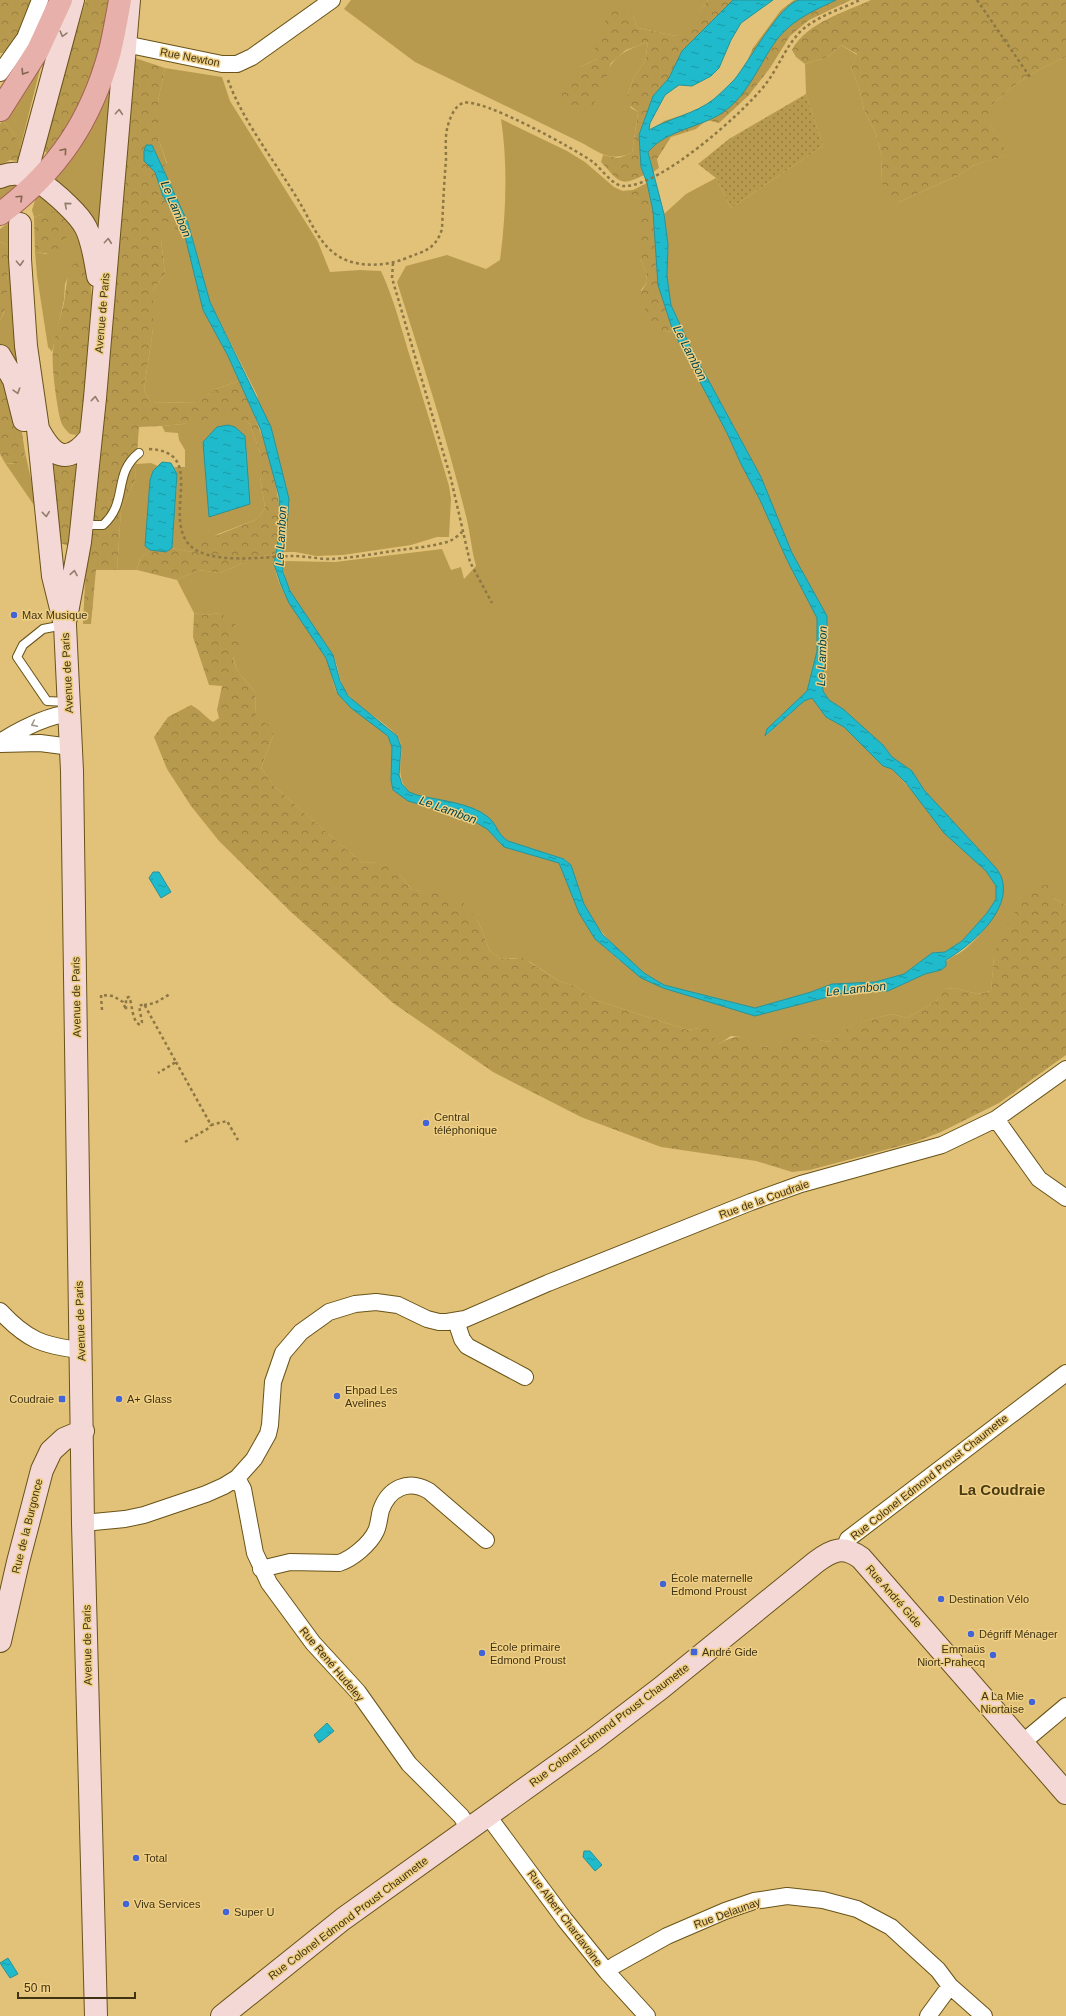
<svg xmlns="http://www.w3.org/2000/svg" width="1066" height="2016" viewBox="0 0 1066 2016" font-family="Arial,sans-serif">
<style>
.grass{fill:#b89a4f}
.forest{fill:url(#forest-crowns)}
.park{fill:url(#park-dots)}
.water{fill:url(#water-ripples);stroke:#299295}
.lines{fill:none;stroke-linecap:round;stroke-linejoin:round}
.lane-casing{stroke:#695319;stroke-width:10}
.street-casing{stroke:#695319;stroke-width:18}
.secondary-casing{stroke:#695319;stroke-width:24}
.primary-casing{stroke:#a26251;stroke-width:24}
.path{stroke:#8d7744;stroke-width:2.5;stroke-dasharray:3 3;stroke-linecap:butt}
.lane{stroke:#fff;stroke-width:8}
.street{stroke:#fff;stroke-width:16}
.secondary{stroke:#f3d8d5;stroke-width:22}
.primary{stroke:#e7b0aa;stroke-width:22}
.oneway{stroke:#917d6b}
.oneway2{stroke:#836550}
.oneway3{stroke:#a0998a}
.poi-dot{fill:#4164d6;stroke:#efcf84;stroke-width:1.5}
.labels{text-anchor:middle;stroke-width:3;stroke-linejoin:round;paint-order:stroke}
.street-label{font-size:11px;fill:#403314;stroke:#efcf84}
.poi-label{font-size:11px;fill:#403314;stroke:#efcf84;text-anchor:start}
.water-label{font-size:12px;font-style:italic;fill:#01444b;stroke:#efcf84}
.district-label{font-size:15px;font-weight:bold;fill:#4b3b13;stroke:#efcf84}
</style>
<defs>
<pattern id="forest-crowns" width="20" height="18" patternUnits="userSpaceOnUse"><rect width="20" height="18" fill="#b89a4f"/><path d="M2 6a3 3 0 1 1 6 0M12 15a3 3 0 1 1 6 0" fill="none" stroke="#977e40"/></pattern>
<pattern id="park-dots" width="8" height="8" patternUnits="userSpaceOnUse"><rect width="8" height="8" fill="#b89a4f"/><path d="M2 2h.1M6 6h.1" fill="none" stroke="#977e40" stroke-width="1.8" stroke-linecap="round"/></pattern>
<pattern id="water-ripples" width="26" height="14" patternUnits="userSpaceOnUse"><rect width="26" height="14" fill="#1fbbcc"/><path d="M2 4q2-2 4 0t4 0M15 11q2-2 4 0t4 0" fill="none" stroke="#1d99a4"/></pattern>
</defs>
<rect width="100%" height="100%" fill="#e2c278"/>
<path class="grass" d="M 351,0 L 708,0 L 685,33 L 676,36 L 638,28 L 632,13 L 609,33 L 597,59 L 580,67 L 607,73 C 614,54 631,48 648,42 L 645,61 L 634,77 L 627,96 L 631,108 L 638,112 L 632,153 C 611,161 603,155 584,144 L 415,62 L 344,9 Z
M 841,45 L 857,55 L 851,68 L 859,88 L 864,110 L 876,134 L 882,158 L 881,181 L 899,202 L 959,175 L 972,166 L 1007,155 L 991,125 L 991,106 C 1016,82 1034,71 1066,57 L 1066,905 L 1053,898 L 994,957 L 991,991 L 977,994 L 955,988 L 945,989 L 936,1001 L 907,1018 L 892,1014 L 856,1023 L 829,1042 L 819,1040 L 810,1034 L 766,1047 L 741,1037 L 731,1036 L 719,1044 L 699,1028 L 688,1030 L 595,1000 L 576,986 L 559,981 L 530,962 L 516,958 L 501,959 L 490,951 L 478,921 L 436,892 L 412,890 C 396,869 391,861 362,863 L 274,786 L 261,768 L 273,736 L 256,716 L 255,692 L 237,670 L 220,613 L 206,615 L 194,613 L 177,580 L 198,570 L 220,573 L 239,565 L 247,559 L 275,554 C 269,588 312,629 326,658 C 331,668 333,688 339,695 C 352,710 378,722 388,737 C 398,751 390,774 393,790 L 477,823 L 487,829 L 504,847 L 559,863 L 579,913 L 595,939 L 619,960 L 663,988 L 755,1016 L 847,992 L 888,991 L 925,974 L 941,970 C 949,955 952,959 964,950 C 982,935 999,914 1003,891 L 924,790 L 912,771 L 892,757 L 883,745 L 843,709 L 829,700 L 823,691 L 822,681 L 827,642 L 761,477 L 691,348 L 671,305 L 667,276 L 668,244 L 664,214 L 686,194 L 716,178 L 731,208 L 823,146 L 806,94 L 805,64 L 828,57 Z
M 119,56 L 101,240 L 54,180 C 89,139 100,105 119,56 Z
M 40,66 L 40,69 L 21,145 C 15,137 10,126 2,121 Z
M 165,68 L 222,77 L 230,101 L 318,242 L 330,272 L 360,270 L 381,271 C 395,301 402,332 412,363 C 425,404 437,445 449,486 L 451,499 L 449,537 L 437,537 L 411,545 L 343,555 L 316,556 L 295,552 L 283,552 L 283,541 L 287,527 L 257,395 L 210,302 L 188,223 L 162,167 L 167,163 L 158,138 L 158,101 Z
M 501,119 L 567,151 L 585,162 L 614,187 L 640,199 L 640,259 L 646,271 L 647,282 L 641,290 L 664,332 L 673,331 L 727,433 L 741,464 L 760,500 L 787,560 L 817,618 L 817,651 L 807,691 L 767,729 L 766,736 L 804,701 L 812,698 L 826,717 L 844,727 L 883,766 L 892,769 L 986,871 L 996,886 L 996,899 L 987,913 L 962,941 L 945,952 L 932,953 L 904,974 L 875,982 L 832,984 L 811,992 L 755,1008 L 664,985 L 644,973 L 615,947 L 593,922 L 584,904 L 571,865 L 565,859 L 508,841 L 500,836 L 495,825 L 409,792 C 390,771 410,751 396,735 C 383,720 362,711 349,696 C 338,684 340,667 332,654 C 315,625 283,597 283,561 L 335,562 L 442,549 L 451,570 L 461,567 L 464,579 L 476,566 C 471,548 470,530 465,512 C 446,435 421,358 397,282 L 406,266 L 447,255 L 486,269 L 500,260 C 506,214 508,165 501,119 Z
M 20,183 L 0,208 L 0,187 Z
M 37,194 L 74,220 L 88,260 L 71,270 L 65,284 L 64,300 L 52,352 L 48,347 L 37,276 L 35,252 L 47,254 L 44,214 L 34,217 L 32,210 Z
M 15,218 L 18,363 L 15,367 L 0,344 L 0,320 L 4,313 L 9,260 L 7,245 L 0,242 L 0,229 Z
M 161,219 L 185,235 L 203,310 L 228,356 L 239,381 L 216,389 L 198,403 L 150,402 L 144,389 L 153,329 L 153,290 L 165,274 L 161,239 Z
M 222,415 L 237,417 L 250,424 L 260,453 L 260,476 L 265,508 L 257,519 L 218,534 L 192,552 L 172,548 L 177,481 L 177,474 L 174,467 L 185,467 L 185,450 L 179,440 L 178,433 L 165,432 L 162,426 L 183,424 Z
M 25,452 L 38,511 L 5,463 L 13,464 L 24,457 Z
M 151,463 L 158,466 L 153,471 L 150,480 L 145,546 L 150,550 L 140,559 L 137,570 L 117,570 L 121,510 L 135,480 L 136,464 Z"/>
<path class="forest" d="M 0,0 L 35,0 L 30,14 L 8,53 L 0,53 Z
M 86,0 L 115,0 L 101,59 L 61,142 L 47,153 L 41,148 Z
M 708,0 L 733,0 L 682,51 L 669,78 L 653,96 L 639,135 L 641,167 L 644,175 C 619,188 619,181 601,162 L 603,155 L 618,158 L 632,153 L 638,112 L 628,104 L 627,96 L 634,77 L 645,61 L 648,42 L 626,50 L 611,63 L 602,92 L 592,106 L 578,109 L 564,103 L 561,91 L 580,67 L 597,59 L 594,45 L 609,33 L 604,18 L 621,6 L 632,13 L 638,28 L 676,36 L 685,32 Z
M 794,0 L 851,0 L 809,20 L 790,36 L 770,68 L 749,95 L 719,123 L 707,120 L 696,129 L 671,137 L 657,159 L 659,168 L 653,172 L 647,145 L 649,131 L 664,121 L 710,106 L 740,77 L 753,48 L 781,10 Z
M 871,0 L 1066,0 L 1066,57 C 1034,71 1016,82 991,106 L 991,125 L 1008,155 L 972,166 L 959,175 L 899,202 L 886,192 L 881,181 L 882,158 L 876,134 L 864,110 L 859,88 L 851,68 L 857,54 L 841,45 L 828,57 L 805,64 L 796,57 L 792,50 C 806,23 845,12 871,0 Z
M 135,58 L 165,68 L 158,101 L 158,138 L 167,164 L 155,172 L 163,196 L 183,228 L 185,235 L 161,220 L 161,239 L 165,274 L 153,290 L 153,329 L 144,389 L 150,402 L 197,403 L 216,389 L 239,381 C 260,427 280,475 280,527 C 280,535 277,545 275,554 L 247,559 L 239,565 L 220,573 L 198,570 L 177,580 L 137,570 L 140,559 L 150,550 L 166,552 L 172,548 L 192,552 L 198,543 L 257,519 L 265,508 L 260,476 L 260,453 L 250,424 C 221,408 211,421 182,424 C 168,426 153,426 139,427 L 135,480 L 121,510 L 117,570 L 96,570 L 91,624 L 83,624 L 88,520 Z
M 2,121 C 10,126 15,137 21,145 L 18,161 L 10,160 L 0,165 L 0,124 Z
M 647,183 L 653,211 L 658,285 L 673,331 L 664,332 L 650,322 L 639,295 L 647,282 L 646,271 L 640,259 L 640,199 L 621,191 L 633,190 Z
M 54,211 L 61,213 L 70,220 C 71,228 69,232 66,238 C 59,253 50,255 35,252 L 34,217 Z
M 0,242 L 7,245 L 13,253 C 2,274 13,300 0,320 Z
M 83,257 L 88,260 L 93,306 L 81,431 L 76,435 L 70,434 C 66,430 63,427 61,422 C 57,408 51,365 53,351 C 54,335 60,319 64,303 C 67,287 65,265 83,257 Z
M 0,368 L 19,414 L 25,452 C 23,464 15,464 5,463 L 0,454 Z
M 83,452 L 69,546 L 60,543 L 56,538 L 54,465 Z
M 194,613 L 206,615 L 220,613 L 235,623 L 243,640 L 233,658 L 237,670 L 255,692 L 256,716 L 271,727 L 273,736 L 261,768 L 274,786 L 362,863 C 394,861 394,867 412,890 L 436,891 L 461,900 L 478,921 L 490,951 L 501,959 L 523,958 L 559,981 L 576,986 L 595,1000 L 688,1030 L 699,1028 L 708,1029 L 719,1044 C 741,1031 744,1038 766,1047 L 800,1035 L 810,1034 L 819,1040 L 829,1042 L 855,1023 L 892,1014 L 907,1018 L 936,1001 L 944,989 L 955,988 L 977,994 L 991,991 L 994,957 L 999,937 L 1031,886 L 1048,885 L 1053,898 L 1066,905 L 1066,1055 L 999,1103 L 941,1132 L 915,1142 L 810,1170 L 792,1172 L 756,1161 L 661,1147 L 581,1117 L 493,1072 L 393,1003 L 291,912 L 219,841 L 191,806 L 167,769 L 154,737 L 168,717 L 191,705 C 201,710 204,716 213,722 L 219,718 L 217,710 L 222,686 L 209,685 L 193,637 Z"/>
<path class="park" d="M 806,94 L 823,146 L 731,208 L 716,178 L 698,164 L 729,139 Z"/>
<path class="water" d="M 733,0 L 773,0 L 741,23 L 731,40 L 719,68 L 711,76 L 692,86 L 679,85 L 665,95 L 650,123 L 649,130 C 670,118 695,114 714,99 C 721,93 728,86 734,80 C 749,62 779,5 799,0 C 810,0 825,0 836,0 C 811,12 789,21 773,45 C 757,69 747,96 722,113 C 699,128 666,130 648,152 L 664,214 L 668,244 L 667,276 L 671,305 L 691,348 L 761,477 L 792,553 L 827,616 L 827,642 L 822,681 L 823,691 L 829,700 L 843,709 L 883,745 L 892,757 L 912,771 L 924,790 L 996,868 C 998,871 1001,875 1002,879 C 1012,911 970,946 946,960 L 946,966 L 941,970 L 925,974 L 888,991 L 847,992 L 755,1016 L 663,988 L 641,978 L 595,939 L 579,913 L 559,863 L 504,847 L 487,829 L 477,823 L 465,817 L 408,801 L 393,790 L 391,780 L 392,747 L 388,736 L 351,708 L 338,694 L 326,658 L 289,603 L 281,585 L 274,564 L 280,528 L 279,496 L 261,430 L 228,356 L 203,310 L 183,228 L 163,196 L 155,172 L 144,161 L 144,151 L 146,145 L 152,145 L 188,223 L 210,302 L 271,427 L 289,499 L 287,527 L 283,541 L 283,572 L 290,591 L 333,655 L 340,681 L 348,696 L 397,736 L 401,747 L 399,775 L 402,784 L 409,792 L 417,795 C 437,800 472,803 488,817 C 497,824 497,834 508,841 L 564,859 L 571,865 L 584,904 L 602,934 L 644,973 L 664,985 L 755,1008 L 811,992 L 832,984 L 875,982 L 904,974 L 932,953 L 945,952 L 962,941 L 987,913 L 996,899 L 996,886 L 986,871 L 944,833 L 906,783 L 892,769 L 883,766 L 844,727 L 826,717 L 812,698 L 804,701 L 765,736 L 767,729 L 807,691 L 817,651 L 817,618 L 787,560 L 760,500 L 741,464 L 727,433 L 673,331 L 658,285 L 653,211 L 647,183 L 641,167 L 639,135 L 653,96 L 669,78 L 682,51 Z
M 228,425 L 235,427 L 245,436 L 250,504 L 209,517 L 203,442 L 217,427 Z
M 162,462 L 171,463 L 177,474 L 172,548 L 166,552 L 150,550 L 145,546 L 150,480 L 153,471 Z
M 153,872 L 159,872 L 171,892 L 161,898 L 149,878 Z
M 327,1723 L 334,1731 L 319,1743 L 314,1735 Z
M 584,1851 L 590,1851 L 602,1865 L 595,1871 L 583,1857 Z
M 8,1958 L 18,1974 L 10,1978 L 0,1963 Z"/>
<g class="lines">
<g class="lane-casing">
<path id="lane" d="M 82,525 L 103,525 C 129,502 112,474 139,453
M 64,625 L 43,629 L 23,645 L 17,657 L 47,701 L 68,702"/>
</g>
<g class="street-casing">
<path id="street" d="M 125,44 L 222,64 L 237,64 L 252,57 L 332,0
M 0,73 L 25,38 L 40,0
M 0,742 C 21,729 45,716 70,713
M 0,744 L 40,743 L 71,747
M 996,1119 L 1039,1179 L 1066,1198
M 0,1311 C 27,1340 43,1346 81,1350
M 456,1321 L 462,1339 L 467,1346 L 525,1377
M 237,1478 L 243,1489 L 255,1553 L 269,1583 L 313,1643 L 358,1692 L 409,1764 L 461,1816 L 469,1828
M 83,1523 L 125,1519 L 144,1515 L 206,1494 L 224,1486 L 237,1478 L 254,1459 L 268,1434 L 270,1425 L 273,1382 L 283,1353 L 301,1332 L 329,1312 L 355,1304 L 376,1302 L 398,1305 L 427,1319 L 439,1322 L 447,1322 L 465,1319 L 548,1283 L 751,1202 L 801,1184 L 942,1145 L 996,1119 L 1066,1069
M 844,1549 L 848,1539 L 1066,1373
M 261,1569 L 290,1562 L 339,1563 C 352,1559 370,1544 376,1531 C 379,1525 379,1517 381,1510 C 389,1488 408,1479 429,1491 L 486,1540
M 1022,1743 L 1066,1706
M 488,1816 L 565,1920 L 607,1972 L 647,2016
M 607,1972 L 615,1965 L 667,1936 L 725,1911 L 754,1901 L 787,1896 L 823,1900 L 857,1909 L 891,1927 L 938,1970 L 950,1986 L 984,2016
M 928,2016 L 950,1986"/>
</g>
<g class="secondary-casing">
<path id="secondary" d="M 29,163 L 73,0
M 0,177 C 25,166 45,185 62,200 C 71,209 80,216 86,228 C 93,242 95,260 98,276
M 20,224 L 20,259 L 26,346 L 38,429 L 53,576 L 65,625 L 72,771 L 83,1523 L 96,2016
M 0,356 L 14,380 L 24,420
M 38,429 C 53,457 67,466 90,438
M 66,618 L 80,542 L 95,398 L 129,0
M 0,1641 L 18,1562 L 42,1470 L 51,1451 L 64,1439 L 83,1431
M 222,2016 L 343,1919 L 593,1740 L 661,1688 L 816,1562 C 832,1550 843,1545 861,1558 L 1066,1793"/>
</g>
<g class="primary-casing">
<path id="primary" d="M 0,110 L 38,50 L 61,0
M 0,214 C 58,170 91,121 110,51 C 114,34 117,17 120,0"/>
</g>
<path class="path" d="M 977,0 L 1030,77
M 228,80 C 243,122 277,164 300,203 C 310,220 318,241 334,253 C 352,268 383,267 404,259 C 423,251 435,251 442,229 C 443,206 444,183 446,160 C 446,150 445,139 447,129 C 449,120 454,106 463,103 C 481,97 575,149 593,162 C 602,169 613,187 625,186 C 661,186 743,113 765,85 C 779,67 786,45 802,30 C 818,16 841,9 860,0
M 393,263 L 392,278 L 451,479 L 470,562 L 492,603
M 149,449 C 206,451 165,511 187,542 C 205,567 267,556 294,556 C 306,556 318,559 330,559 C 351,558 373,554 393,551 C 412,548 432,547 450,541 C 454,539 459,535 462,532
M 144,1005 L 155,1003 L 170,994
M 102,1010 L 101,995 L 113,996 L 123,1002 L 126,1010 L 126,998 L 129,997 C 133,1005 131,1020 140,1025 L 142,1022 L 139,1006 L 144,1004 L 176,1062 L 158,1073
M 176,1062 L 211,1125 L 227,1121 L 238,1140
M 185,1142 L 209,1128 L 211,1125"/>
<use href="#lane" class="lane"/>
<use href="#street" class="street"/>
<use href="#secondary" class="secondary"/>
<use href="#primary" class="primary"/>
</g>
<defs><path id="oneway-chevron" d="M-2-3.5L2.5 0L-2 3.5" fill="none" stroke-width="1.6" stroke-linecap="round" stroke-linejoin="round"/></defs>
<g class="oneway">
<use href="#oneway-chevron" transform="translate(63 34) rotate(106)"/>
<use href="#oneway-chevron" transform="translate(119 112) rotate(-85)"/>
<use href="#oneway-chevron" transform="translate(67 205) rotate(-139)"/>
<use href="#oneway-chevron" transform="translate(108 241) rotate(-85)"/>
<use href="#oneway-chevron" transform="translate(20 263) rotate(87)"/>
<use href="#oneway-chevron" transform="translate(17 391) rotate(73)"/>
<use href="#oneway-chevron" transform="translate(95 399) rotate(-84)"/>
<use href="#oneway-chevron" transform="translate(46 514) rotate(84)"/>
<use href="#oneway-chevron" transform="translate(74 573) rotate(-80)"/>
</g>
<g class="oneway2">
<use href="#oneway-chevron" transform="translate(24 72) rotate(122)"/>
<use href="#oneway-chevron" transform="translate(64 151) rotate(-50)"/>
<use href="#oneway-chevron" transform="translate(20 198) rotate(-43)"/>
</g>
<use class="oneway3" href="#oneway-chevron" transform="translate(34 724) rotate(154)"/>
<g class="poi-dot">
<circle cx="14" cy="615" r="4"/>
<circle cx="426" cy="1123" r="4"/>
<circle cx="337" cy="1396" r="4"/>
<rect x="58" y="1395" width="8" height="8" rx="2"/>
<circle cx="119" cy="1399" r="4"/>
<circle cx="663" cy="1584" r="4"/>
<circle cx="941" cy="1599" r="4"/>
<circle cx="971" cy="1634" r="4"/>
<rect x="690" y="1648" width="8" height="8" rx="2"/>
<circle cx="482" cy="1653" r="4"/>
<circle cx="993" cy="1655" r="4"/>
<circle cx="1032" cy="1702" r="4"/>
<circle cx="136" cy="1858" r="4"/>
<circle cx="126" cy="1904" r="4"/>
<circle cx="226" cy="1912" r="4"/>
</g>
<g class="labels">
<g class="street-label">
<text transform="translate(190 57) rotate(11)" y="4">Rue Newton</text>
<text transform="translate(102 313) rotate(-85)" y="4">Avenue de Paris</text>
<text transform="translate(67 673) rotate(-93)" y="4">Avenue de Paris</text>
<text transform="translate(76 997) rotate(-91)" y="4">Avenue de Paris</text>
<text transform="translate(764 1199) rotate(-20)" y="4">Rue de la Coudraie</text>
<text transform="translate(80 1321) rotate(-92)" y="4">Avenue de Paris</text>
<text transform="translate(929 1477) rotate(-38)" y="4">Rue Colonel Edmond Proust Chaumette</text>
<text transform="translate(27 1526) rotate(-76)" y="4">Rue de la Burgonce</text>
<text transform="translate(894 1596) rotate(49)" y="4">Rue André Gide</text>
<text transform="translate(87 1645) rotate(-91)" y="4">Avenue de Paris</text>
<text transform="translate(332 1664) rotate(50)" y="4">Rue René Hudeley</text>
<text transform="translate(609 1725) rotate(-37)" y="4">Rue Colonel Edmond Proust Chaumette</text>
<text transform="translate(727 1913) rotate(-20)" y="4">Rue Delaunay</text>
<text transform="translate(348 1918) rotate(-37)" y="4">Rue Colonel Edmond Proust Chaumette</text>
<text transform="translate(565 1918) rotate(53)" y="4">Rue Albert Chardavoine</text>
</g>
<g class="poi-label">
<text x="22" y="619">Max Musique</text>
<text x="434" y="1121">Central<tspan x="434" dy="13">téléphonique</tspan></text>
<text x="345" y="1394">Ehpad Les<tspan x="345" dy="13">Avelines</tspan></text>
<text x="54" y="1403" text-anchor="end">Coudraie</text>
<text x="127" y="1403">A+ Glass</text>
<text x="671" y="1582">École maternelle<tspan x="671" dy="13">Edmond Proust</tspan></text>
<text x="949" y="1603">Destination Vélo</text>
<text x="979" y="1638">Dégriff Ménager</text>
<text x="490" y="1651">École primaire<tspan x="490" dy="13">Edmond Proust</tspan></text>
<text x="985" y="1653" text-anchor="end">Emmaüs<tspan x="985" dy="13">Niort-Prahecq</tspan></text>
<text x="702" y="1656">André Gide</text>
<text x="1024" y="1700" text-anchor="end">A La Mie<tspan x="1024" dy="13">Niortaise</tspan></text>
<text x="144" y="1862">Total</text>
<text x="134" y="1908">Viva Services</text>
<text x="234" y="1916">Super U</text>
</g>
<g class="water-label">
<text transform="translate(176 209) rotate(67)" y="4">Le Lambon</text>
<text transform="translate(690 353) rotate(63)" y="4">Le Lambon</text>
<text transform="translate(281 536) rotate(-87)" y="4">Le Lambon</text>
<text transform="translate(822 656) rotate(-88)" y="4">Le Lambon</text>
<text transform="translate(448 810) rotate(20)" y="4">Le Lambon</text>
<text transform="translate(856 989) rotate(-6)" y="4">Le Lambon</text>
</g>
<g class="district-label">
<text x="1002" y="1495">La Coudraie</text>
</g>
</g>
<path d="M18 1992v6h117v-6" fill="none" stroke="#403314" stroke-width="2"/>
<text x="24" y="1992" font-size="12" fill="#403314" stroke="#efcf84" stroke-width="3" paint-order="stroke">50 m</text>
</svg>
